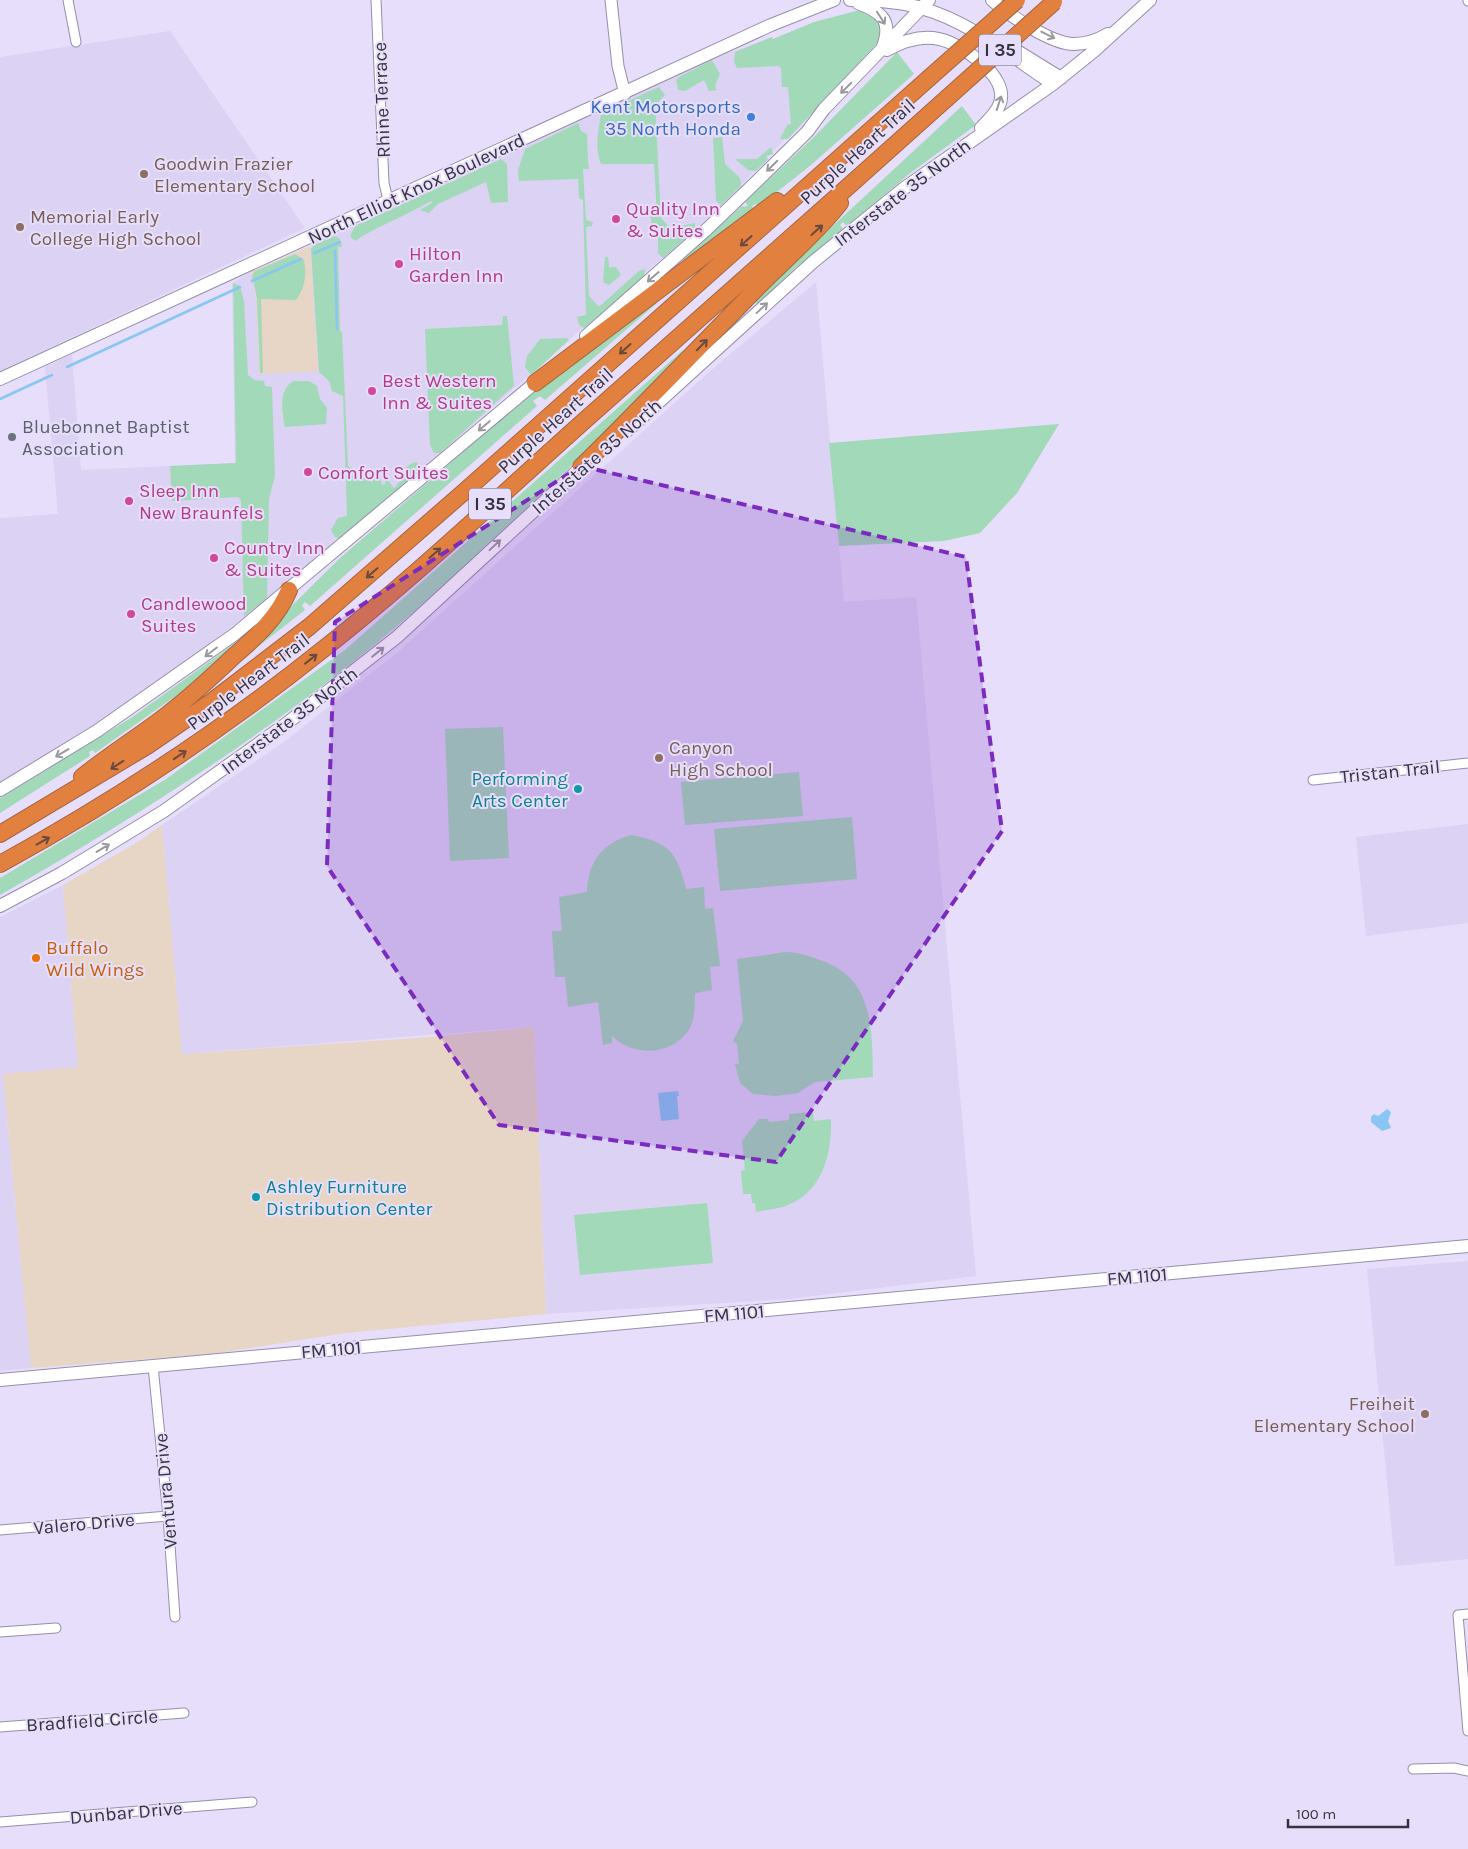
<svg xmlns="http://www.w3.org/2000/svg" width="1468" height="1849" viewBox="0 0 1468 1849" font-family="Karla,sans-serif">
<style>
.built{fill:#dcd2f4}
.industrial{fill:#e7d6c5}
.green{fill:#a2d9b8}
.water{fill:#89c6f1}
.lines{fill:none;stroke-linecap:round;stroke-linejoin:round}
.stream{stroke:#89c6f1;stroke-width:2.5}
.minor-casing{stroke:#968fa9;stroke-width:11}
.tertiary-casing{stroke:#968fa9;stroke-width:13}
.secondary-casing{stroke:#968fa9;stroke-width:14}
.motorway-casing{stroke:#a6653f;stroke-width:18}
.minor{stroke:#fff;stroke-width:9}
.tertiary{stroke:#fff;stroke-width:11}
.secondary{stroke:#fff;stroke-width:12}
.motorway{stroke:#e2803f;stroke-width:16}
.motorway-bridge-casing{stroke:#a6653f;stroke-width:18;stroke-linecap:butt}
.motorway-bridge{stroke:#e2803f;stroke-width:16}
.oneway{stroke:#9a999e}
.oneway2{stroke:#6a4a3e}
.marked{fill:#7b2cbf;fill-opacity:0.2;stroke:#7b2cbf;stroke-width:4;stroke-dasharray:10 6;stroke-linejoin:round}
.shop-dot{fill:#3f7fe0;stroke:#e6defa;stroke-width:2}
.education-dot{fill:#8d6e63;stroke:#e6defa;stroke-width:2}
.hotel-dot{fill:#d1479c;stroke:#e6defa;stroke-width:2}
.worship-dot{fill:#6b7280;stroke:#e6defa;stroke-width:2}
.culture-dot{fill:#0f9aa8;stroke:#e6defa;stroke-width:2}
.food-dot{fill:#e8710a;stroke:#e6defa;stroke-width:2}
.labels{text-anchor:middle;stroke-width:4;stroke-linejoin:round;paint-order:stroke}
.shield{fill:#e6defa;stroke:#6b6676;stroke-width:1}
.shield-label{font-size:18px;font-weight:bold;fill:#36333e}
.street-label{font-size:19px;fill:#36333e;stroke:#e6defa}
.shop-label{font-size:19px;fill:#366cbe;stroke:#e6defa;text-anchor:end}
.education-label{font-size:19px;fill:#785e54;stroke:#e6defa;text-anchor:start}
.hotel-label{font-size:19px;fill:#b23c85;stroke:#e6defa;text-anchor:start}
.worship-label{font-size:19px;fill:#5b616d;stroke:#e6defa;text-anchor:start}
.culture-label{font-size:19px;fill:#0d838f;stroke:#e6defa;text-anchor:end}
.food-label{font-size:19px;fill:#c56008;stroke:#e6defa;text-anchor:start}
</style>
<rect width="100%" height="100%" fill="#e6defa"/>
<path class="built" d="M 170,31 L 305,228 L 0,371 L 0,57 Z
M 772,37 L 813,110 L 721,206 L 439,455 L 263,602 L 184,663 L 99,722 L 0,782 L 0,518 L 58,514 L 45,367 L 72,354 L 81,470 L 235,463 L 232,283 L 251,272 L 256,297 L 318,371 L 310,246 L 702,63 Z
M 816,282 L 844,602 L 916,597 L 976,1276 L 789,1299 L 546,1314 L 534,1027 L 182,1054 L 162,825 L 284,742 L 398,652 L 709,372 Z
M 1468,824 L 1468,923 L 1366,936 L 1356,837 Z
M 63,885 L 78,1067 L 3,1075 L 31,1368 L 0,1371 L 0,917 Z
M 1468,1261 L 1468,1559 L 1395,1566 L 1367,1269 Z"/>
<path class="industrial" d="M 310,246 L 318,371 L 259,374 L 256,297 L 251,272 Z
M 162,825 L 182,1054 L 417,1038 L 534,1027 L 546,1314 L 346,1333 L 211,1354 L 31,1368 L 3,1074 L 78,1067 L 63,885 L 138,842 Z"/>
<path class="green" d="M 860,10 C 876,15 882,26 879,41 L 788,139 L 780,139 L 787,125 L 791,124 L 788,87 L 782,87 L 781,68 L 778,66 L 737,68 L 734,62 L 735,52 L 772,37 L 773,39 L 814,22 Z
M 897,52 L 914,74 L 811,165 L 759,206 L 756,204 L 752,206 L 754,210 L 738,219 L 686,263 L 682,259 L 742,206 L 745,207 L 748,205 L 745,202 L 813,138 Z
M 712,60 L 720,74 L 715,86 L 717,90 L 709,91 L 704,80 L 685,91 L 678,90 L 676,80 L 679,77 Z
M 659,87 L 665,95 L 655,105 L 661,218 L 670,228 L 695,223 L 695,230 L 663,258 L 658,253 L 658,228 L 651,228 L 651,215 L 657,215 L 654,164 L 601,164 C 594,146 599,130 601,113 Z
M 962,106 L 976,125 L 909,174 L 847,226 L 843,222 L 840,225 L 843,229 L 793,270 L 758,305 L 753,300 Z
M 578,123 L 581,131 L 587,134 L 588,162 L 589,169 L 583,169 L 586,220 L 593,222 L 592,226 L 586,227 L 589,296 L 598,306 L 601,305 L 639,271 L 645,269 L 644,277 L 584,328 L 579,325 L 577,317 L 586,315 L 583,200 L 579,198 L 578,179 L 519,181 L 518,170 L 525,149 Z
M 722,137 L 725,164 L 740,178 L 741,186 L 721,205 L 716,201 L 713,138 Z
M 771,147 L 773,154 L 766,156 L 768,159 L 756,171 L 748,170 L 735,159 L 757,159 Z
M 501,159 L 507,164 L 508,202 L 491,203 L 486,182 L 438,204 L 429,213 L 420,210 L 432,203 L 431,201 C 406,216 379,225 355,241 L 350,236 L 355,226 Z
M 335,236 L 340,239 L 342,247 L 338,247 L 340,331 L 342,332 L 348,466 L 372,482 L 376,476 L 380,477 L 382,485 L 385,484 L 386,478 L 394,488 L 402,479 L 402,473 C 405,468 411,462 417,462 C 420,470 418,474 412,479 L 409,479 L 410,481 L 346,535 L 344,533 L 342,539 L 335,537 L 331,530 L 338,518 L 347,516 L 343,396 L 332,391 L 329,381 L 319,372 L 311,249 L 314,245 Z
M 295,254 L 304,260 C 307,273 305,289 296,300 L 261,299 L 263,373 L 260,373 L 257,298 L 252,276 L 255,271 Z
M 605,257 L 608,257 L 609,267 L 616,267 L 621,275 L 609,285 L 603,282 Z
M 233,283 L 240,286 L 244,301 L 248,375 L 255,380 L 264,381 L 265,386 L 272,387 L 275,476 L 269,499 L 267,599 L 244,616 L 241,500 L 238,497 L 172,501 L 170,466 L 236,463 Z
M 656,298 L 657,303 L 545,400 L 540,396 L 533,401 L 537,406 L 310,606 L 305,602 L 302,605 L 305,610 L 223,674 L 340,558 L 533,392 Z
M 503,316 L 507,316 L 514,386 L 440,453 L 434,453 L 430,445 L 425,329 L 502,325 Z
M 540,339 L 567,338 L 569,340 L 531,375 L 525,367 L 527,356 Z
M 683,350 L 687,354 C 632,409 575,462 518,516 C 464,566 411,617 353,662 C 242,750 123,825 0,895 L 0,878 L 166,779 L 345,650 Z
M 294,381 L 309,381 L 317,386 L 320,399 L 327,408 L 326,424 L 285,427 C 282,413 278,388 294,381 Z
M 1059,424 L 1017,493 L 980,533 L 944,541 L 839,546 L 829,443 Z
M 238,641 L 240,644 L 177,695 L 95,753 L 93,750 L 89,752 L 90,756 L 0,813 L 0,798 L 131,718 Z
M 503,727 L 509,858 L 450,861 L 445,729 Z
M 799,772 L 803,816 L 685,825 L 681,782 Z
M 852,817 L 857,879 L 720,891 L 714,829 Z
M 631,835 C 669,842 677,852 686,889 L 704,887 L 705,909 L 713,908 L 720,966 L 710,967 L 712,990 L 695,993 C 695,1005 695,1021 688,1031 C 669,1057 633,1056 612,1036 L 612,1043 L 603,1045 L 598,1002 L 568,1007 L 565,977 L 555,977 L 552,931 L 562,931 L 559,897 L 587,892 C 588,862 602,843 631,835 Z
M 786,952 C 798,952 809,956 820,960 C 874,978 872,1029 873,1077 L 815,1082 L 798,1093 L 776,1096 L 753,1094 L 740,1083 L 735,1064 L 739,1064 L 737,1044 L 733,1041 L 743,1021 L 737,959 Z
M 813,1112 L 814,1121 L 831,1119 C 832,1156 822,1194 783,1207 C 774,1209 765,1210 756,1212 L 755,1203 L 752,1203 L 751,1194 L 743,1194 L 741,1171 L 745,1170 L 742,1141 L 759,1119 L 768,1119 L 769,1122 L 789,1120 L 789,1114 Z
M 707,1203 L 713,1263 L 580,1275 L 574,1215 Z"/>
<path class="water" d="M 678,1091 L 679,1096 L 677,1096 L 679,1119 L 661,1121 L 658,1093 Z
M 1387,1109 L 1391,1112 L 1388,1121 L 1391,1128 L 1382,1131 L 1371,1122 L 1371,1117 L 1374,1114 L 1378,1116 Z"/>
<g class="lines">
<path class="stream" d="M 335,251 L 337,329
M 314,253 L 340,242
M 252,281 L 301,259
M 67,367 L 240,287
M 0,399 L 52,375"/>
<g class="minor-casing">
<path id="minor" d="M 68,0 L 76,42
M 376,0 L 384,183 L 388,200
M 1468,0 L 1468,1
M 1313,780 L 1468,763
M 153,1366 L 168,1516 L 175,1617
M 0,1530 L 168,1516
M 1468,1614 L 1458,1615 L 1468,1731
M 0,1632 L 56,1628
M 0,1727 L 184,1713
M 1413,1769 L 1454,1768 L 1468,1771
M 0,1822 L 252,1802"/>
</g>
<g class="tertiary-casing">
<path id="tertiary" d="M 611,0 L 618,66 L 625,94"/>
</g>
<g class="secondary-casing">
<path id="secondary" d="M 850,0 C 874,0 898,1 921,8 C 969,21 1012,57 1053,84
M 992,0 C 1009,15 1051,44 1074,44 C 1086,44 1098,40 1108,34
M 858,3 C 883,12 893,22 882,49
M 1014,49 L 1061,78
M 887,50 C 903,41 920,35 939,39 C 962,44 1009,76 1000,103 C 997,113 988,120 981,128
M 586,336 L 707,229 L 754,184 L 807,132 L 824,109 L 929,0
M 0,379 L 771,25 L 834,0
M 628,430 L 813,262 L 903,189 L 1053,84 L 1094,51 L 1150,0
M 0,790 L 97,731 L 235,634 L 542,377
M 0,906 L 62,873 L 164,811 L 282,727 L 397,637 L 587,462
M 0,1380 L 1468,1246"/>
</g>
<g class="motorway-casing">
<path id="motorway" d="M 535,383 L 777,201
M 581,467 C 641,408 699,347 758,287 C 785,259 816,234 840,203
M 82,777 C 110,754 140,736 168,714 C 191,696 213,676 234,656 C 256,637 278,617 289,590
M 0,834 L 147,746 L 211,702 L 309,627 L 465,491 L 928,79
M 0,864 C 115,801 224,729 326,647 C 416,576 499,497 584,421 C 705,313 826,207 946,99"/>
</g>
<use href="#minor" class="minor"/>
<use href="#tertiary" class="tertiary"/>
<use href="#secondary" class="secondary"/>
<use href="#motorway" class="motorway"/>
<g class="motorway-bridge-casing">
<path id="motorway-bridge" d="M 928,79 L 1017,0
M 946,99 L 1054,2"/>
</g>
<use href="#motorway-bridge" class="motorway-bridge"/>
</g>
<defs><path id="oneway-shaft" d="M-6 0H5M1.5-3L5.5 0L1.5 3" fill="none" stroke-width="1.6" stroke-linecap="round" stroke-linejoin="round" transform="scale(1.25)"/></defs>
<g class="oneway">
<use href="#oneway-shaft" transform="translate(881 18) rotate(57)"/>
<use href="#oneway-shaft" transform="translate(1048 35) rotate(27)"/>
<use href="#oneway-shaft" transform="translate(846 88) rotate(135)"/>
<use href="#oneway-shaft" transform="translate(999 103) rotate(-72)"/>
<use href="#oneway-shaft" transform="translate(772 166) rotate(135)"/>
<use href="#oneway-shaft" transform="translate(653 277) rotate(139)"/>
<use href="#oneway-shaft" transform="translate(762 308) rotate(-43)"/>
<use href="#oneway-shaft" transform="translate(484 426) rotate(140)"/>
<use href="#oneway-shaft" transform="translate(495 545) rotate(-43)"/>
<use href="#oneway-shaft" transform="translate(211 652) rotate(143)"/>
<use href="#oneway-shaft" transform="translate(378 652) rotate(-39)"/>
<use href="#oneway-shaft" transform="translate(62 753) rotate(149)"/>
<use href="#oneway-shaft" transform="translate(103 848) rotate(-31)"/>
</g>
<g class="oneway2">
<use href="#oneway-shaft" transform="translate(817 230) rotate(-42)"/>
<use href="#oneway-shaft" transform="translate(746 241) rotate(138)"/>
<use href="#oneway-shaft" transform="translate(702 345) rotate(-46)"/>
<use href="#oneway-shaft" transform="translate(625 349) rotate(138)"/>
<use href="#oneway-shaft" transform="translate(435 553) rotate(-41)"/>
<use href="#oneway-shaft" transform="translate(372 573) rotate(139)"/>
<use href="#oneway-shaft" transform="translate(311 659) rotate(-38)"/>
<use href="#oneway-shaft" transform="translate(180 755) rotate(-34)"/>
<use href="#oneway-shaft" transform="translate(117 765) rotate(147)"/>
<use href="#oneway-shaft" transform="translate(43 841) rotate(-29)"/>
</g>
<path class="marked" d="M 581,466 L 966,557 L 1002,831 L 776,1162 L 499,1125 L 327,866 L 335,622 Z"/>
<circle class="shop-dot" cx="751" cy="117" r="5"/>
<g class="education-dot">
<circle cx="144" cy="174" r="5"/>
<circle cx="20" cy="227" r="5"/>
<circle cx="659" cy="758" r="5"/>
<circle cx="1425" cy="1414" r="5"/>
</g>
<g class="hotel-dot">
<circle cx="616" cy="219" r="5"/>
<circle cx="399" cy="264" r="5"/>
<circle cx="372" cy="391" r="5"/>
<circle cx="308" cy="472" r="5"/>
<circle cx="129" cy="501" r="5"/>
<circle cx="214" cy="558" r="5"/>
<circle cx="131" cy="614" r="5"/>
</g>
<circle class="worship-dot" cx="12" cy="437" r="5"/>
<g class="culture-dot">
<circle cx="578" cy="789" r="5"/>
<circle cx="256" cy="1197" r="5"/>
</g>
<circle class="food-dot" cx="36" cy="958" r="5"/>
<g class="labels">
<g class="shield">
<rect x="979" y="34.5" width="42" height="31" rx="4"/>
<rect x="469" y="488.5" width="42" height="31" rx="4"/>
</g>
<g class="shield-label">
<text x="1000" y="56">I 35</text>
<text x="490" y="510">I 35</text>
</g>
<g class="street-label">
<text transform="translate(381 100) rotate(-92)" y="7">Rhine Terrace</text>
<text transform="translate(857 151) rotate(-42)" y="7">Purple Heart Trail</text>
<text transform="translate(416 188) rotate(-25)" y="7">North Elliot Knox Boulevard</text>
<text transform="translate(902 192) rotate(-37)" y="7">Interstate 35 North</text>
<text transform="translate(555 420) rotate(-42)" y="7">Purple Heart Trail</text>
<text transform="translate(596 456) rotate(-41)" y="7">Interstate 35 North</text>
<text transform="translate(248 681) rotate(-37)" y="7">Purple Heart Trail</text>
<text transform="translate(289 720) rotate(-37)" y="7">Interstate 35 North</text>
<text transform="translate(1390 771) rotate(-6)" y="7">Tristan Trail</text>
<text transform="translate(1137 1276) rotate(-5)" y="7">FM 1101</text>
<text transform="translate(734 1313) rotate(-5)" y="7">FM 1101</text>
<text transform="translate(331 1349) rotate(-5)" y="7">FM 1101</text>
<text transform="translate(165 1491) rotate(-95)" y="7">Ventura Drive</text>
<text transform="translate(84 1523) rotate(-5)" y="7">Valero Drive</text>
<text transform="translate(92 1720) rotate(-4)" y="7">Bradfield Circle</text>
<text transform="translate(126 1812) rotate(-5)" y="7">Dunbar Drive</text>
</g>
<g class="shop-label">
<text x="741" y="113">Kent Motorsports<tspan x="741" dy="22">35 North Honda</tspan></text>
</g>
<g class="education-label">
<text x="154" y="170">Goodwin Frazier<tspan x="154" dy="22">Elementary School</tspan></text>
<text x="30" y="223">Memorial Early<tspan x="30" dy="22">College High School</tspan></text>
<text x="669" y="754">Canyon<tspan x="669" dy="22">High School</tspan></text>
<text x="1415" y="1410" text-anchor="end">Freiheit<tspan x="1415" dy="22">Elementary School</tspan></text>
</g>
<g class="hotel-label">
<text x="626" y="215">Quality Inn<tspan x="626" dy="22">&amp; Suites</tspan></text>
<text x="409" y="260">Hilton<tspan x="409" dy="22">Garden Inn</tspan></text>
<text x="382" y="387">Best Western<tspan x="382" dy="22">Inn &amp; Suites</tspan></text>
<text x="318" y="479">Comfort Suites</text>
<text x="139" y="497">Sleep Inn<tspan x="139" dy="22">New Braunfels</tspan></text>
<text x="224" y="554">Country Inn<tspan x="224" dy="22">&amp; Suites</tspan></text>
<text x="141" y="610">Candlewood<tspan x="141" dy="22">Suites</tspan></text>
</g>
<g class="worship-label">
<text x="22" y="433">Bluebonnet Baptist<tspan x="22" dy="22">Association</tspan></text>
</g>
<g class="culture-label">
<text x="568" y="785">Performing<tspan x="568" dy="22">Arts Center</tspan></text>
<text x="266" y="1193" text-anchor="start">Ashley Furniture<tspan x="266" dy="22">Distribution Center</tspan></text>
</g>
<g class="food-label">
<text x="46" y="954">Buffalo<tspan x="46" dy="22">Wild Wings</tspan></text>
</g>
</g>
<path d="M1288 1819v8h120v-8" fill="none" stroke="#36333e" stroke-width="2.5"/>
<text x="1296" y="1819" font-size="15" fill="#36333e" stroke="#e6defa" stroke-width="4" paint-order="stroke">100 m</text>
</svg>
